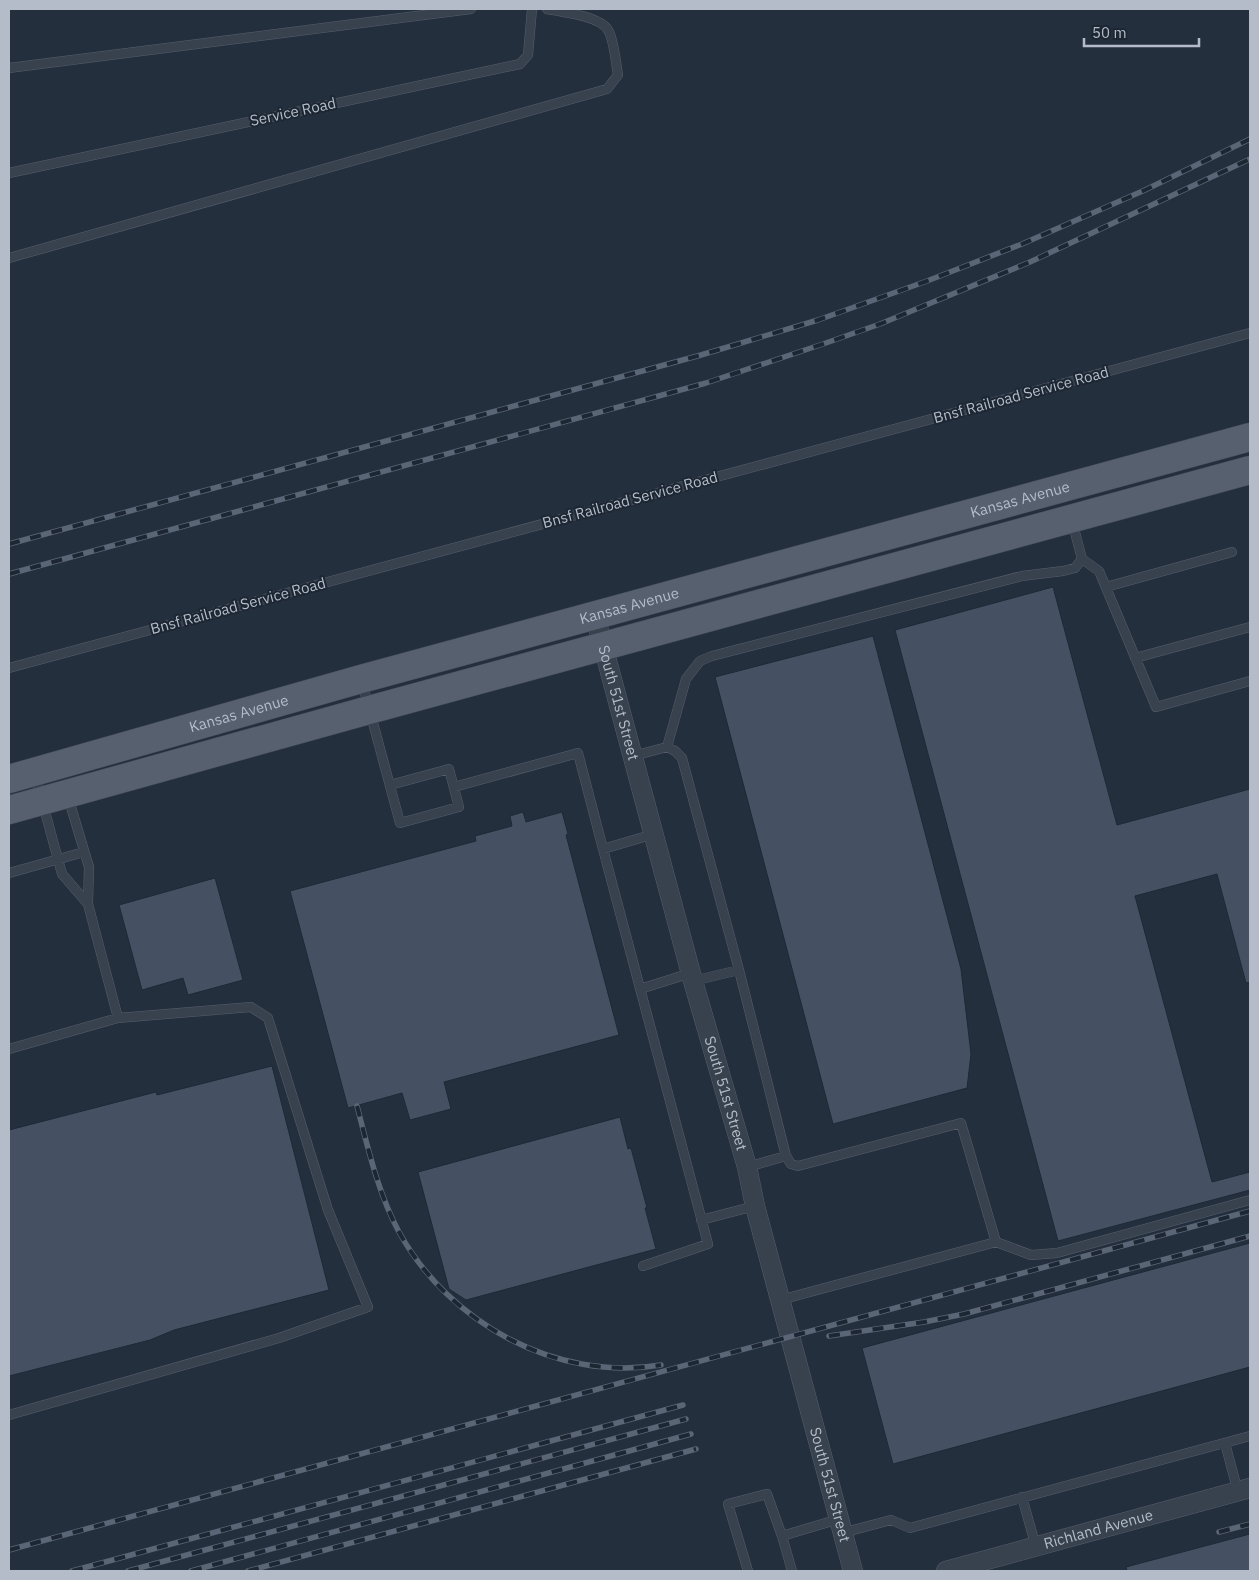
<svg xmlns="http://www.w3.org/2000/svg" width="1259" height="1580" viewBox="0 0 1259 1580" font-family="'IBM Plex Sans',sans-serif">
<style>
.building{fill:#455162;stroke:#1f2835}
.lines{fill:none;stroke-linecap:round;stroke-linejoin:round}
.lane-casing{stroke:#565f6c;stroke-width:10}
.street-casing{stroke:#565f6c;stroke-width:20}
.primary-casing{stroke:#414a57;stroke-width:29}
.lane{stroke:#38414e;stroke-width:9}
.street{stroke:#38414e;stroke-width:19}
.primary{stroke:#56606e;stroke-width:28}
.rail-casing{stroke:#5a6575;stroke-width:5.5}
.rail{stroke:#1d2633;stroke-width:4;stroke-dasharray:11;stroke-linecap:butt}
.labels{text-anchor:middle;stroke-width:4;stroke-linejoin:round;paint-order:stroke}
.street-label{font-size:15px;fill:#b4bcc9;stroke:#1d2633}
</style>
<rect width="100%" height="100%" fill="#242f3e"/>
<path class="building" d="M 1053,587 L 1117,825 L 1250,789 L 1250,982 L 1246,983 L 1217,874 L 1135,896 L 1212,1182 L 1250,1172 L 1250,1190 L 1058,1241 L 895,630 Z
M 873,636 L 961,969 L 971,1054 L 967,1088 L 833,1124 L 715,677 Z
M 523,812 L 526,822 L 562,812 L 568,834 L 566,835 L 619,1035 L 444,1082 L 451,1109 L 410,1120 L 402,1093 L 348,1108 L 290,891 L 476,841 L 475,836 L 512,826 L 510,816 Z
M 215,878 L 243,980 L 188,995 L 183,978 L 142,990 L 119,905 Z
M 272,1066 L 329,1290 L 174,1330 L 150,1340 L 9,1376 L 9,1130 L 156,1092 L 157,1095 Z
M 620,1117 L 628,1149 L 631,1148 L 647,1208 L 645,1208 L 656,1249 L 466,1300 L 449,1289 L 418,1172 Z
M 1250,1243 L 1250,1367 L 893,1464 L 862,1348 Z
M 1250,1534 L 1250,1571 L 1127,1571 L 1126,1567 Z"/>
<g class="lines">
<g class="lane-casing">
<path id="lane" d="M 9,68 L 471,9
M 9,173 L 520,64 L 528,55 L 532,9
M 9,258 L 607,89 L 618,75 C 616,64 614,39 608,30 C 600,16 562,12 547,9
M 1072,521 L 1082,559 L 1099,571 L 1156,707 L 1250,681
M 1106,587 L 1232,552
M 1135,658 L 1250,627
M 9,668 L 1250,333
M 362,682 L 400,823 L 459,807 L 449,769 L 390,785
M 667,747 L 686,679 L 700,661 L 712,656 L 1022,576 L 1063,571 L 1075,568 L 1082,559
M 633,756 L 667,747 L 675,751 L 682,758 L 739,970 L 693,981
M 35,775 L 62,874 L 88,904
M 454,787 L 578,753 L 603,849 L 654,834
M 603,849 L 708,1244 L 643,1266
M 9,873 L 84,852
M 739,970 L 786,1156
M 640,989 L 691,973
M 9,1049 L 118,1018
M 747,1167 L 786,1156 L 791,1164 L 798,1166 L 961,1123 L 996,1242 L 780,1300
M 701,1220 L 755,1206
M 996,1242 L 1031,1255 L 1057,1253 L 1250,1200
M 9,1415 L 279,1338 L 368,1307 L 328,1210 L 268,1018 L 251,1007 L 118,1018 L 88,904 L 89,867 L 68,797
M 1225,1443 L 1238,1492
M 1022,1497 L 1036,1547
M 842,1533 L 891,1520 L 910,1528 L 1250,1436
M 782,1536 L 839,1519
M 748,1571 L 728,1504 L 767,1494 L 782,1536 L 792,1571"/>
</g>
<g class="street-casing">
<g id="street">
<path id="s1" d="M 595,616 L 693,981 L 747,1167 L 755,1206 L 853,1571"/>
<path id="s2" d="M 946,1571 L 1250,1488"/>
</g>
</g>
<g class="primary-casing">
<g id="primary">
<path id="s3" d="M 9,779 L 361,679 L 1250,437"/>
<path d="M 9,810 L 369,710 L 1250,470"/>
</g>
</g>
<use href="#lane" class="lane"/>
<use href="#street" class="street"/>
<use href="#primary" class="primary"/>
<g class="rail-casing">
<path id="rail" d="M 9,544 L 701,355 L 818,320 L 927,281 L 1022,244 L 1145,190 L 1250,139
M 9,574 L 706,383 L 823,344 L 880,324 L 1030,262 L 1250,159
M 357,1106 C 368,1148 378,1193 399,1232 C 449,1323 556,1382 661,1365
M 829,1336 L 924,1322 L 964,1314 L 1250,1236
M 1219,1532 L 1250,1524
M 9,1550 L 1250,1211
M 72,1571 L 683,1405
M 128,1571 L 686,1419
M 191,1571 L 691,1434
M 248,1571 L 696,1449"/>
</g>
<use href="#rail" class="rail"/>
</g>
<g class="labels">
<g class="street-label">
<text transform="translate(293 112) rotate(-12)" y="5">Service Road</text>
<text transform="translate(1021 395) rotate(-15)" y="5">Bnsf Railroad Service Road</text>
<text transform="translate(630 500) rotate(-15)" y="5">Bnsf Railroad Service Road</text>
<text dy="5" stroke="none"><textPath href="#s3" startOffset="1049">Kansas Avenue</textPath></text>
<text transform="translate(238 606) rotate(-15)" y="5">Bnsf Railroad Service Road</text>
<text dy="5" stroke="none"><textPath href="#s3" startOffset="644">Kansas Avenue</textPath></text>
<text dy="5" stroke="none"><textPath href="#s1" startOffset="90">South 51st Street</textPath></text>
<text dy="5" stroke="none"><textPath href="#s3" startOffset="239">Kansas Avenue</textPath></text>
<text dy="5" stroke="none"><textPath href="#s1" startOffset="495">South 51st Street</textPath></text>
<text dy="5" stroke="none"><textPath href="#s1" startOffset="900">South 51st Street</textPath></text>
<text dy="5" stroke="none"><textPath href="#s2" startOffset="158">Richland Avenue</textPath></text>
</g>
</g>
<rect width="1259" height="1580" fill="none" stroke="#b4bcc9" stroke-width="20"/>
<path d="M1084 38v8h115v-8" fill="none" stroke="#b4bcc9" stroke-width="2.5"/>
<text x="1092" y="38" font-size="15" fill="#b4bcc9" stroke="#1d2633" stroke-width="4" paint-order="stroke">50 m</text>
</svg>
